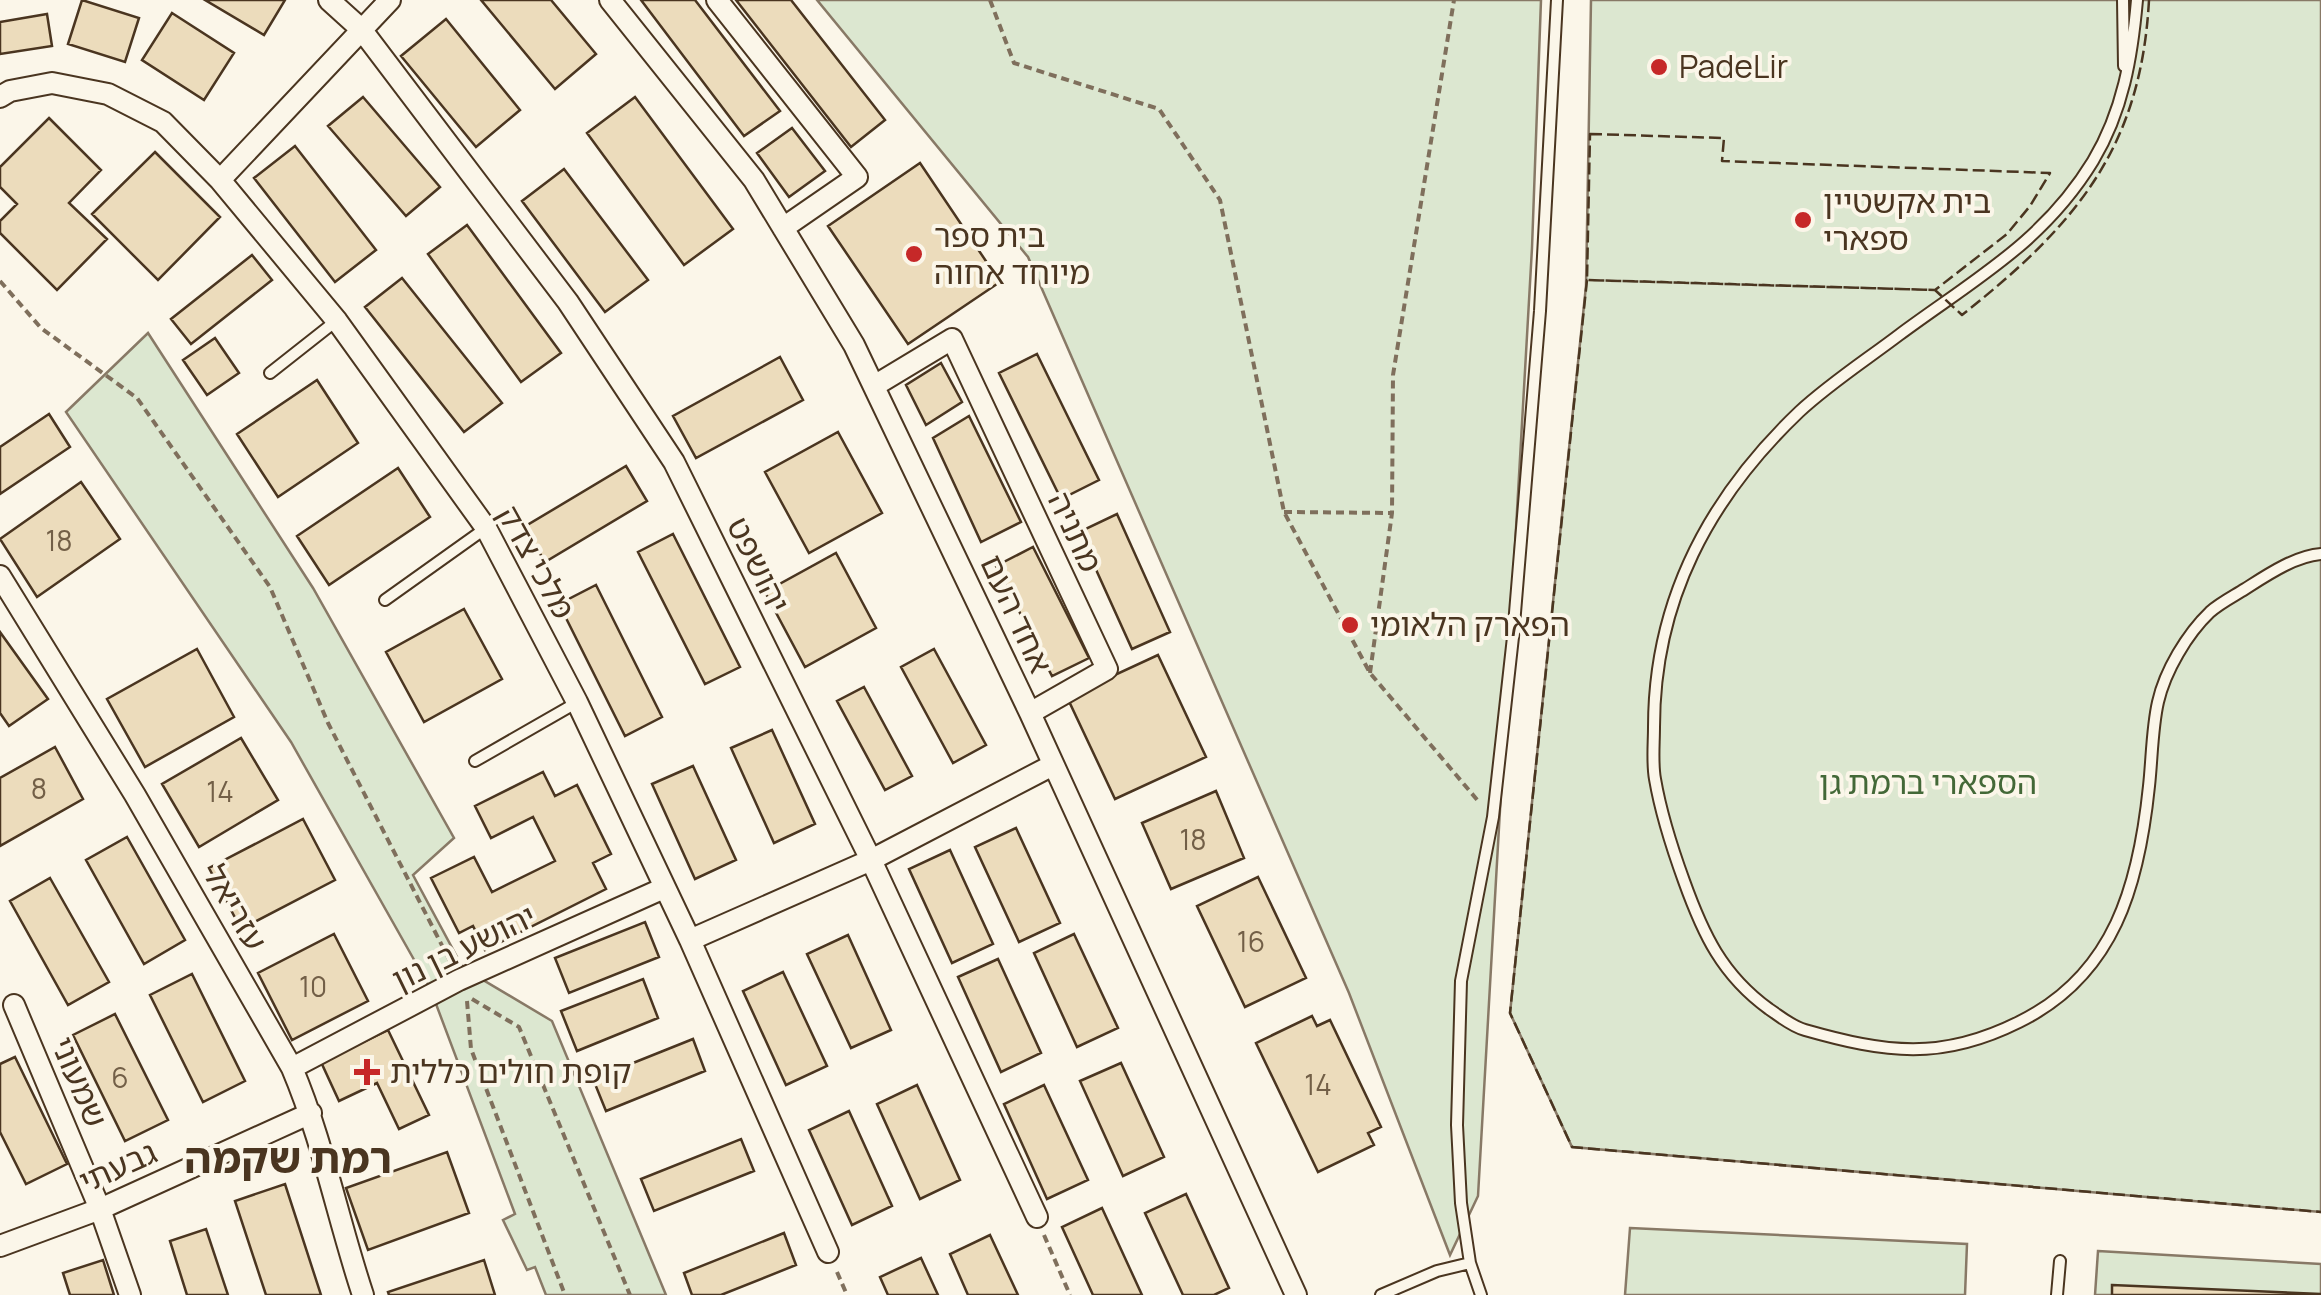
<svg xmlns="http://www.w3.org/2000/svg" width="2321" height="1295" viewBox="0 0 2321 1295" font-family="Manrope,'Noto Sans Hebrew',sans-serif">
<style>
.green{fill:#dce7d0;stroke:#887966;stroke-width:2.5}
.building{fill:#ecdcbc;stroke:#4a3520;stroke-width:2.5}
.lines{fill:none;stroke-linecap:round;stroke-linejoin:round}
.lane-casing{stroke:#4a3520;stroke-width:14}
.street-casing{stroke:#4a3520;stroke-width:24}
.path{stroke:#7f6f5c;stroke-width:4;stroke-dasharray:8 5;stroke-linecap:butt}
.lane{stroke:#fbf6e9;stroke-width:10}
.street{stroke:#fbf6e9;stroke-width:20}
.fence{stroke:#4a3520;stroke-width:2.5;stroke-dasharray:12 5;stroke-linecap:butt}
.poi-dot{fill:#c62828;stroke:#fbf6e9;stroke-width:4}
.labels{text-anchor:middle;stroke-width:8;stroke-linejoin:round;paint-order:stroke}
.number-label{font-size:28px;fill:#725f47}
.poi-label{font-size:32px;fill:#4a3520;stroke:#fbf6e9;text-anchor:start}
.street-label{font-size:32px;fill:#4a3520;stroke:#fbf6e9}
.park-label{font-size:32px;fill:#436837;stroke:#fbf6e9}
.district-label{font-size:42px;font-weight:bold;fill:#4a3520;stroke:#fbf6e9}
</style>
<rect width="100%" height="100%" fill="#fbf6e9"/>
<path class="green" d="M 817,0 L 1541,0 L 1532,248 L 1478,1196 L 1450,1255 L 1349,993 L 1028,257 Z
M 1591,0 L 2321,0 L 2321,1212 L 1572,1147 L 1510,1013 L 1586,286 Z
M 148,333 L 313,588 L 454,838 L 413,875 L 463,968 L 552,1021 L 666,1295 L 546,1295 L 535,1267 L 527,1270 L 503,1220 L 515,1214 L 430,988 L 291,742 L 66,412 Z
M 1630,1228 L 1967,1244 L 1965,1295 L 1625,1295 Z
M 2098,1251 L 2321,1264 L 2321,1295 L 2095,1295 Z"/>
<path class="building" d="M 82,0 L 139,18 L 125,62 L 68,44 Z
M 205,0 L 285,0 L 264,35 Z
M 481,0 L 551,0 L 596,54 L 555,89 Z
M 641,0 L 695,0 L 780,111 L 744,136 Z
M 736,0 L 791,0 L 885,120 L 851,147 Z
M 172,13 L 234,53 L 204,100 L 142,60 Z
M 47,14 L 52,46 L 0,54 L 0,22 Z
M 446,19 L 520,110 L 476,147 L 401,56 Z
M 363,97 L 440,187 L 406,216 L 328,126 Z
M 635,97 L 733,229 L 684,265 L 587,133 Z
M 49,118 L 101,170 L 69,203 L 107,239 L 57,290 L 0,233 L 0,221 L 17,204 L 0,187 L 0,167 Z
M 792,128 L 825,171 L 789,197 L 757,153 Z
M 295,146 L 376,250 L 335,282 L 254,178 Z
M 155,152 L 220,217 L 158,280 L 92,214 Z
M 920,163 L 1000,282 L 908,344 L 828,226 Z
M 564,169 L 648,280 L 605,312 L 522,201 Z
M 467,225 L 561,353 L 521,382 L 428,254 Z
M 252,255 L 272,280 L 191,344 L 171,319 Z
M 402,278 L 502,403 L 464,432 L 365,307 Z
M 215,338 L 239,373 L 207,395 L 183,360 Z
M 1037,354 L 1099,480 L 1061,499 L 999,373 Z
M 780,357 L 803,400 L 696,458 L 673,416 Z
M 941,363 L 962,402 L 926,425 L 906,385 Z
M 317,380 L 358,443 L 278,497 L 237,434 Z
M 49,414 L 70,447 L 0,494 L 0,447 Z
M 969,416 L 1021,522 L 981,542 L 933,438 Z
M 838,432 L 882,513 L 809,553 L 765,472 Z
M 626,466 L 647,501 L 545,562 L 524,527 Z
M 398,468 L 430,517 L 329,585 L 297,536 Z
M 81,482 L 120,539 L 37,597 L 0,539 Z
M 1117,514 L 1170,632 L 1132,649 L 1079,532 Z
M 673,534 L 740,667 L 705,684 L 638,552 Z
M 1033,547 L 1089,658 L 1052,676 L 996,566 Z
M 836,553 L 876,628 L 805,667 L 765,592 Z
M 596,585 L 662,717 L 625,736 L 559,604 Z
M 464,609 L 502,679 L 424,722 L 386,652 Z
M 0,632 L 48,699 L 9,726 L 0,713 Z
M 197,649 L 234,717 L 145,767 L 107,699 Z
M 934,649 L 986,745 L 953,763 L 901,667 Z
M 1158,655 L 1206,757 L 1115,799 L 1067,697 Z
M 864,687 L 912,776 L 885,790 L 837,701 Z
M 772,730 L 815,824 L 774,843 L 731,748 Z
M 241,738 L 278,800 L 199,847 L 162,784 Z
M 55,747 L 83,799 L 0,846 L 0,778 Z
M 693,766 L 736,860 L 695,879 L 652,784 Z
M 543,772 L 555,796 L 577,785 L 611,854 L 593,863 L 606,889 L 485,950 L 473,926 L 459,933 L 431,878 L 474,857 L 492,892 L 555,861 L 533,817 L 491,838 L 475,806 Z
M 1216,791 L 1244,858 L 1171,889 L 1142,823 Z
M 303,819 L 335,880 L 241,929 L 209,868 Z
M 1016,828 L 1060,923 L 1019,942 L 975,847 Z
M 127,837 L 185,940 L 144,964 L 86,860 Z
M 950,850 L 993,944 L 952,963 L 909,869 Z
M 1258,877 L 1306,978 L 1245,1007 L 1197,906 Z
M 50,878 L 109,982 L 68,1005 L 10,901 Z
M 645,922 L 659,957 L 569,993 L 555,958 Z
M 334,934 L 368,1001 L 292,1040 L 258,973 Z
M 1074,934 L 1118,1028 L 1077,1047 L 1034,953 Z
M 848,935 L 891,1030 L 851,1048 L 807,954 Z
M 998,959 L 1041,1053 L 1001,1072 L 958,977 Z
M 783,972 L 827,1066 L 786,1085 L 743,991 Z
M 192,974 L 245,1081 L 203,1102 L 150,995 Z
M 643,979 L 658,1018 L 577,1051 L 561,1011 Z
M 115,1014 L 168,1120 L 125,1141 L 73,1035 Z
M 1312,1016 L 1317,1026 L 1330,1020 L 1381,1127 L 1368,1133 L 1374,1145 L 1318,1172 L 1256,1043 Z
M 388,1030 L 429,1115 L 399,1129 L 377,1083 L 339,1101 L 321,1062 Z
M 693,1039 L 705,1071 L 606,1111 L 593,1079 Z
M 15,1057 L 67,1164 L 26,1184 L 0,1132 L 0,1064 Z
M 1121,1063 L 1164,1157 L 1123,1176 L 1080,1081 Z
M 917,1085 L 960,1180 L 920,1199 L 877,1104 Z
M 1044,1085 L 1088,1180 L 1047,1199 L 1004,1104 Z
M 849,1111 L 892,1206 L 852,1225 L 809,1130 Z
M 741,1139 L 754,1171 L 654,1211 L 641,1179 Z
M 447,1152 L 469,1213 L 368,1250 L 346,1188 Z
M 285,1184 L 321,1295 L 266,1295 L 235,1201 Z
M 1186,1194 L 1229,1288 L 1214,1295 L 1183,1295 L 1145,1213 Z
M 1102,1208 L 1142,1295 L 1093,1295 L 1062,1227 Z
M 206,1229 L 228,1295 L 187,1295 L 170,1241 Z
M 784,1233 L 796,1265 L 721,1295 L 692,1295 L 684,1273 Z
M 990,1235 L 1018,1295 L 968,1295 L 950,1254 Z
M 921,1258 L 938,1295 L 888,1295 L 880,1277 Z
M 103,1260 L 114,1295 L 70,1295 L 63,1273 Z
M 484,1260 L 495,1295 L 389,1295 L 388,1292 Z
M 2112,1285 L 2321,1294 L 2321,1295 L 2112,1295 Z"/>
<g class="lines">
<g class="lane-casing">
<path id="lane" d="M 2123,0 L 2124,66
M 2137,0 C 2132,57 2123,111 2093,161 C 2043,243 1973,280 1899,335 C 1866,360 1829,384 1799,412 C 1709,498 1654,600 1654,727 C 1654,744 1652,763 1655,779 C 1661,814 1672,848 1684,881 C 1703,934 1722,975 1769,1009 C 1781,1017 1791,1026 1805,1030 C 1886,1053 1941,1061 2019,1022 C 2115,975 2139,884 2149,786 C 2152,759 2152,728 2158,702 C 2165,671 2187,634 2210,612 C 2220,603 2234,596 2245,589 C 2267,575 2295,556 2321,554
M 270,373 L 336,321
M 385,600 L 486,528
M 475,761 L 576,703
M 1470,1263 L 1461,1203 L 1457,1125 L 1461,981 L 1493,817 L 1513,637 L 1540,311 L 1557,0
M 1381,1295 L 1437,1271 L 1470,1263 L 1481,1295
M 2057,1295 L 2060,1261"/>
</g>
<g class="street-casing">
<path id="street" d="M 329,0 L 361,29 L 568,302 L 674,462 L 871,860 L 1037,1217
M 610,0 L 754,180 L 854,345 L 1030,713 L 1296,1295
M 717,0 L 857,177 L 783,228
M 0,97 L 10,91 L 52,83 L 108,94 L 163,122 L 220,180 L 337,321 L 486,528 L 577,702 L 690,940 L 828,1252
M 220,180 L 390,0
M 874,386 L 952,339 L 1107,669 L 1030,713
M 0,576 L 135,795 L 292,1068 C 323,1141 338,1220 363,1295
M 690,940 L 871,860 L 1053,765
M 14,1005 L 100,1209 L 130,1295
M 292,1068 L 459,980 L 664,888
M 0,1246 L 100,1209 L 311,1113"/>
</g>
<path class="path" d="M 990,0 L 1014,63 L 1159,109 L 1220,200 L 1284,512 L 1370,673 L 1479,802
M 0,281 L 41,328 L 137,398 L 270,587 L 328,723 L 450,961
M 1284,512 L 1392,513
M 1370,673 L 1392,513 L 1393,375 L 1454,0
M 472,999 L 519,1027 L 630,1295
M 467,1001 L 471,1049 L 565,1295
M 1044,1235 L 1070,1295
M 837,1272 L 847,1295"/>
<use href="#lane" class="lane"/>
<use href="#street" class="street"/>
<path class="fence" d="M 2149,0 C 2141,150 2074,226 1962,315 L 1935,290 L 1587,280 L 1510,1013 L 1572,1147 L 2321,1212
M 1590,134 L 1724,138 L 1722,161 L 2050,173 L 2030,206 L 2007,234 L 1935,290 L 1587,280 Z"/>
</g>
<g class="poi-dot">
<circle cx="1659" cy="67" r="10"/>
<circle cx="1803" cy="220" r="10"/>
<circle cx="914" cy="254" r="10"/>
<circle cx="1350" cy="625" r="10"/>
<path d="M362 1057h10v10h10v10h-10v10h-10v-10h-10v-10h10z"/>
</g>
<g class="labels">
<g class="number-label">
<text x="59" y="551">18</text>
<text x="39" y="799">8</text>
<text x="220" y="802">14</text>
<text x="1193" y="850">18</text>
<text x="1251" y="952">16</text>
<text x="313" y="997">10</text>
<text x="120" y="1088">6</text>
<text x="1318" y="1095">14</text>
</g>
<g class="poi-label">
<text x="1679" y="78">PadeLir</text>
<text x="1823" y="213">בית אקשטיין<tspan x="1823" dy="37">ספארי</tspan></text>
<text x="934" y="247">בית ספר<tspan x="934" dy="37">מיוחד אחוה</tspan></text>
<text x="1370" y="636">הפארק הלאומי</text>
<text x="390" y="1083">קופת חולים כללית</text>
</g>
<g class="street-label">
<text transform="translate(1075 532) rotate(65)" y="11">מתניה</text>
<text transform="translate(536 562) rotate(61)" y="11">מלכי צדק</text>
<text transform="translate(758 565) rotate(64)" y="11">יהושפט</text>
<text transform="translate(1016 614) rotate(65)" y="11">אחד העם</text>
<text transform="translate(235 908) rotate(60)" y="11">עזריאל</text>
<text transform="translate(464 948) rotate(-26)" y="11">יהושע בן נון</text>
<text transform="translate(79 1082) rotate(67)" y="11">שמעוני</text>
<text transform="translate(118 1167) rotate(-24)" y="11">גבעתי</text>
</g>
<g class="park-label">
<text x="1928" y="794">הספארי ברמת גן</text>
</g>
<g class="district-label">
<text x="288" y="1173">רמת שקמה</text>
</g>
</g>
</svg>
